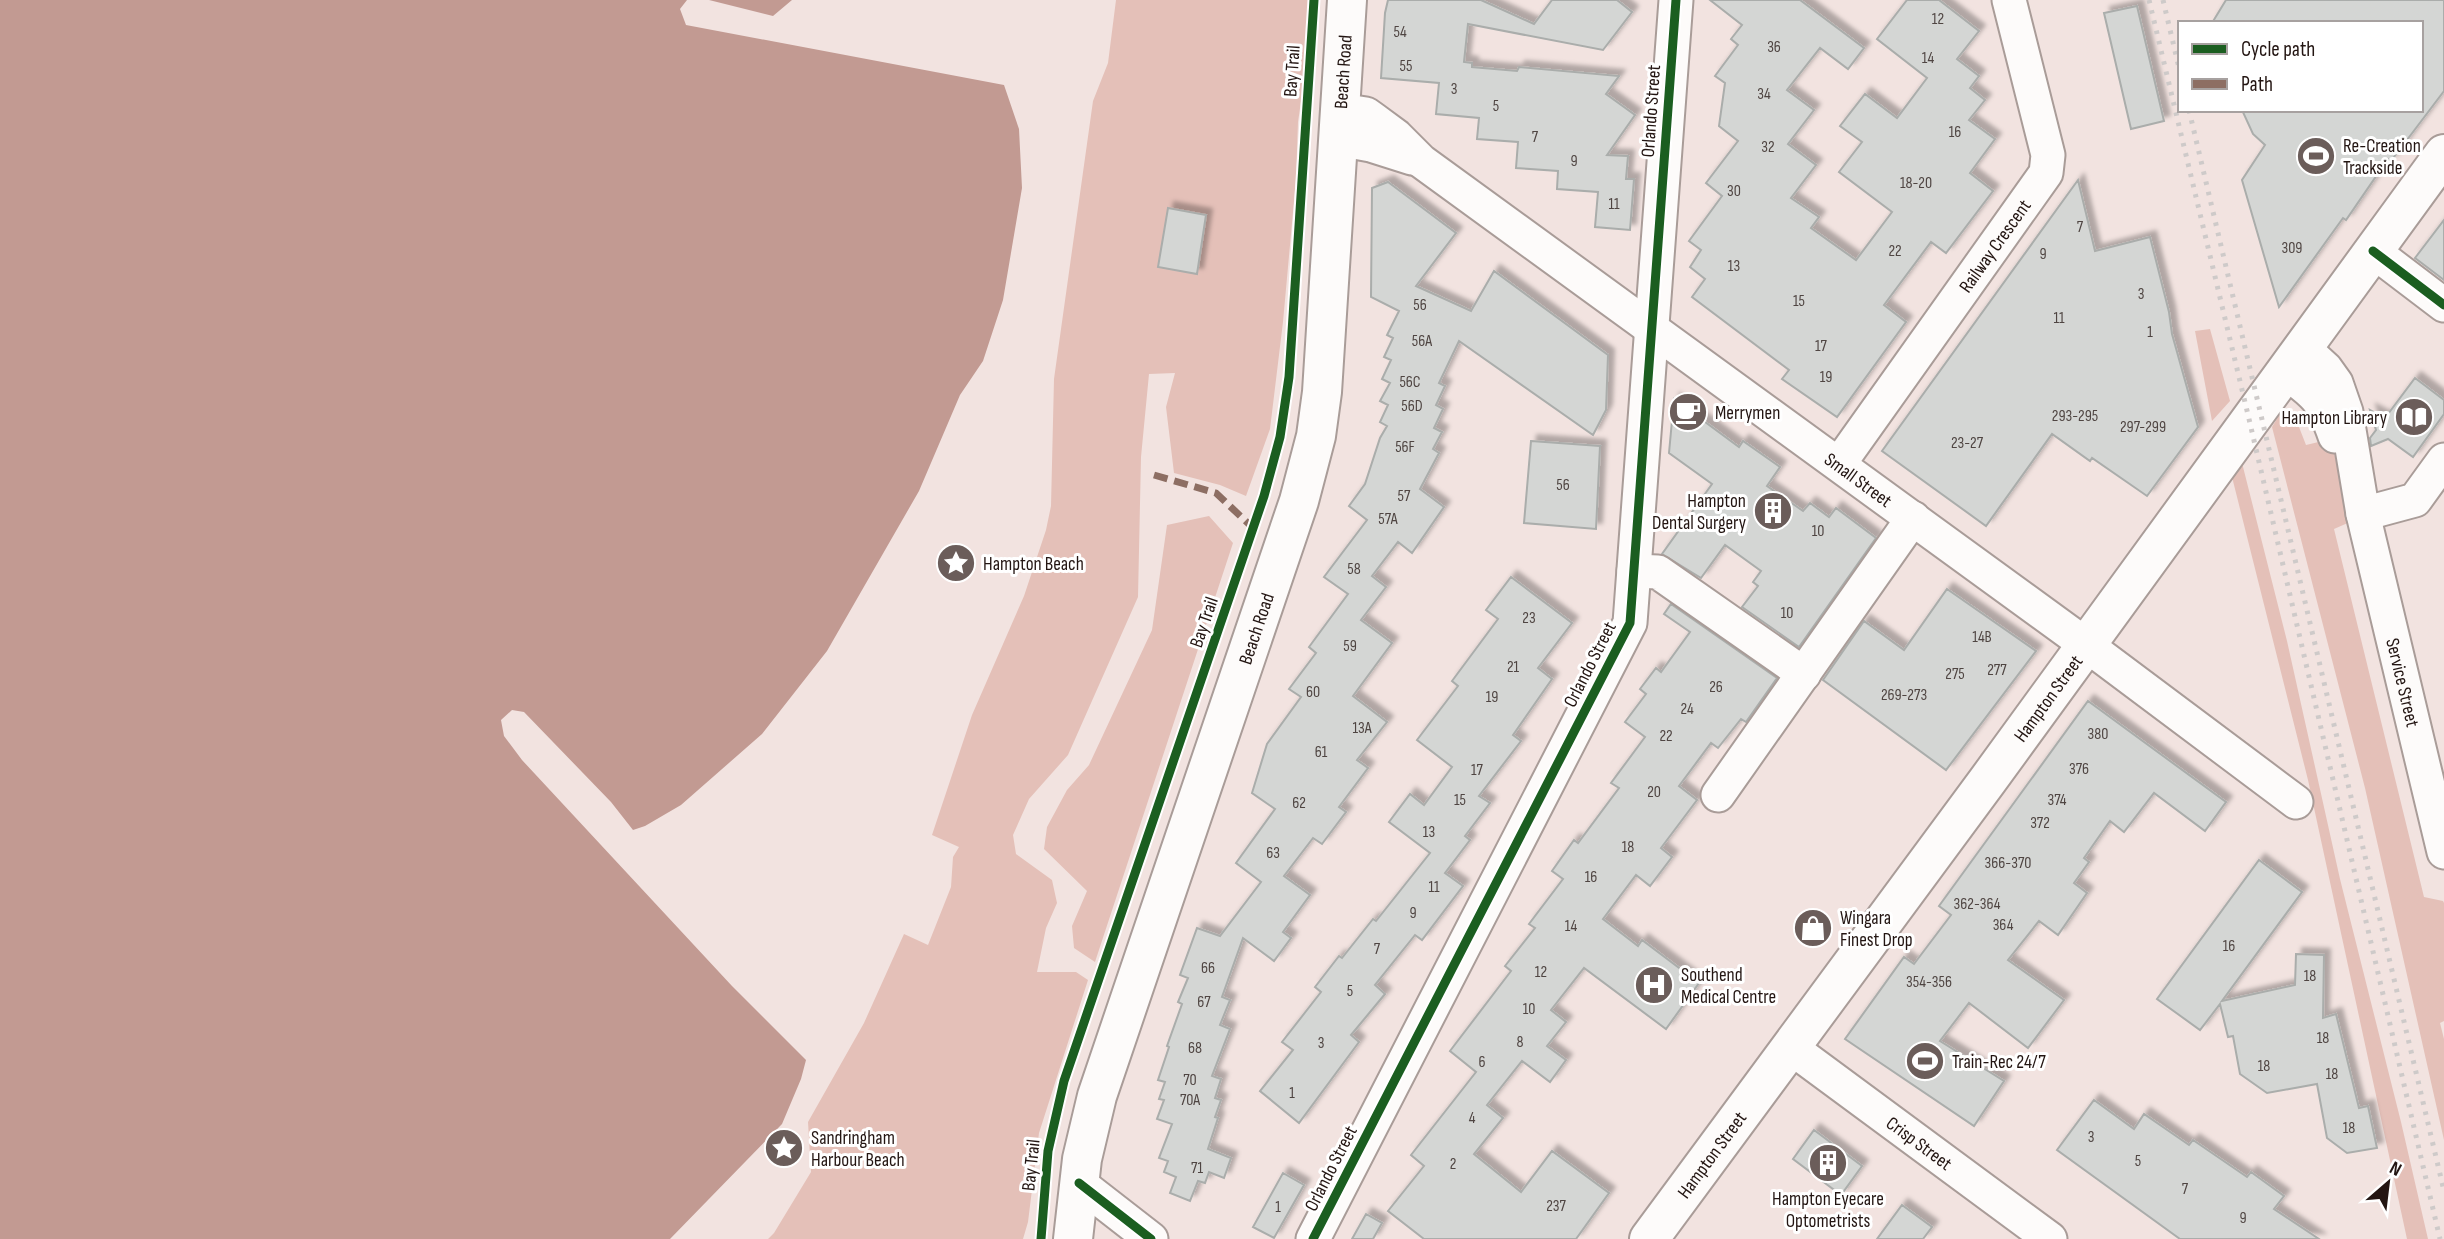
<svg xmlns="http://www.w3.org/2000/svg" width="2444" height="1239" viewBox="0 0 2444 1239" font-family="'Sofia Sans Condensed',sans-serif">
<style>
.green{fill:#e4c0b8}
.water{fill:#c29a92}
.building{fill:#d4d6d4;stroke:#aaadab;stroke-width:2;filter:url(#shadow)}
.lines{fill:none;stroke-linecap:round;stroke-linejoin:round}
.minor-casing{stroke:#a99c98;stroke-width:37}
.major-casing{stroke:#a99c98;stroke-width:42}
.minor{stroke:#fdfbfa;stroke-width:33}
.major{stroke:#fdfbfa;stroke-width:38}
.rail{stroke:#cecac9;stroke-width:5;stroke-dasharray:3.5 7;stroke-linecap:butt}
.quiet{stroke:#8d6e63;stroke-width:7;stroke-dasharray:14 7;stroke-linecap:butt}
.cycleway-casing{stroke:#fff;stroke-width:13}
.cycleway{stroke:#1b5e20;stroke-width:9}
.labels{text-anchor:middle;stroke-width:6;stroke-linejoin:round;paint-order:stroke}
.number-label{font-size:16px;fill:#4f4542}
.street-label{font-size:19px;fill:#231512;stroke:#fff}
.poi-label{font-size:19px;fill:#231512;stroke:#fff;text-anchor:start}
</style>
<defs>
<filter id="shadow"><feDropShadow dx="6" dy="-6" stdDeviation="2" flood-color="#0004"/></filter>
</defs>
<rect width="100%" height="100%" fill="#f2e3e0"/>
<path class="green" d="M 1116,0 L 1311,0 L 1304,55 L 1305,74 L 1298,122 L 1296,179 L 1283,322 L 1270,429 L 1246,496 L 1220,485 L 1174,473 L 1166,407 L 1175,373 L 1149,374 L 1141,457 L 1138,597 L 1068,755 L 1029,799 L 1013,835 L 1016,854 L 1052,880 L 1057,903 L 1046,928 L 1037,972 L 1076,972 L 1088,980 L 1039,1133 L 1028,1222 L 1023,1239 L 768,1239 L 774,1233 L 811,1172 L 808,1122 L 864,1023 L 904,934 L 928,945 L 951,887 L 953,857 L 959,847 L 932,835 L 972,715 L 1024,596 L 1046,530 L 1051,506 L 1054,379 L 1093,101 L 1108,63 Z
M 2210,329 L 2230,401 L 2212,421 L 2195,331 Z
M 2281,412 L 2299,427 L 2306,445 L 2331,439 L 2350,522 L 2334,529 L 2424,897 L 2443,901 L 2444,903 L 2444,1021 L 2440,1023 L 2444,1039 L 2444,1140 L 2365,788 L 2272,427 Z
M 2240,455 L 2287,641 L 2340,879 L 2401,1122 L 2428,1239 L 2407,1239 L 2308,780 L 2230,469 Z
M 1209,516 L 1233,543 L 1095,962 L 1074,948 L 1072,926 L 1087,891 L 1044,849 L 1047,827 L 1067,790 L 1089,765 L 1152,630 L 1167,525 Z"/>
<path class="water" d="M 0,0 L 687,0 L 680,9 L 686,25 L 1004,85 L 1019,129 L 1022,188 L 1003,300 L 983,361 L 960,395 L 919,491 L 827,651 L 762,734 L 681,805 L 645,826 L 633,830 L 611,802 L 524,712 L 512,710 L 501,720 L 504,736 L 522,760 L 732,986 L 806,1060 L 801,1079 L 782,1124 L 670,1239 L 0,1239 Z
M 709,0 L 792,0 L 773,16 Z"/>
<path class="building" d="M 1388,0 L 1481,0 L 1534,24 L 1552,0 L 1617,0 L 1632,12 L 1603,50 L 1468,24 L 1464,62 L 1472,63 L 1472,67 L 1517,71 L 1519,67 L 1619,76 L 1606,94 L 1635,115 L 1607,155 L 1628,156 L 1626,179 L 1634,179 L 1630,230 L 1595,227 L 1598,192 L 1557,189 L 1558,171 L 1516,168 L 1518,142 L 1477,139 L 1479,118 L 1436,114 L 1439,83 L 1381,78 L 1385,13 Z
M 1710,0 L 1800,0 L 1864,48 L 1848,69 L 1820,48 L 1787,90 L 1814,110 L 1788,144 L 1816,165 L 1791,198 L 1819,217 L 1811,228 L 1856,260 L 1892,212 L 1839,172 L 1862,142 L 1840,126 L 1865,94 L 1897,118 L 1927,78 L 1877,39 L 1907,0 L 1939,0 L 1979,31 L 1957,59 L 1979,76 L 1970,88 L 1985,100 L 1969,120 L 1995,139 L 1970,173 L 1993,191 L 1946,253 L 1931,242 L 1884,305 L 1906,322 L 1837,417 L 1782,379 L 1789,370 L 1692,297 L 1705,279 L 1690,267 L 1701,250 L 1689,241 L 1722,196 L 1706,183 L 1738,141 L 1719,126 L 1725,83 L 1715,76 L 1738,45 L 1731,39 L 1742,25 Z
M 2226,0 L 2444,0 L 2444,91 L 2391,161 L 2388,159 L 2346,220 L 2343,218 L 2279,307 L 2242,180 L 2265,145 L 2253,134 L 2242,110 L 2421,110 L 2421,23 L 2212,23 Z
M 2137,6 L 2164,121 L 2131,129 L 2104,13 Z
M 2078,180 L 2095,251 L 2150,237 L 2169,312 L 2172,334 L 2198,427 L 2147,496 L 2092,458 L 2090,461 L 2052,434 L 1986,526 L 1882,451 Z
M 1388,182 L 1456,233 L 1416,286 L 1471,311 L 1494,271 L 1608,355 L 1606,410 L 1593,435 L 1459,341 L 1439,383 L 1445,386 L 1436,405 L 1443,409 L 1434,428 L 1442,432 L 1433,449 L 1439,453 L 1420,489 L 1444,507 L 1412,553 L 1398,542 L 1372,576 L 1386,587 L 1361,620 L 1392,643 L 1353,696 L 1387,722 L 1357,760 L 1368,768 L 1339,807 L 1346,812 L 1322,844 L 1313,838 L 1284,876 L 1310,895 L 1283,932 L 1291,938 L 1274,961 L 1243,938 L 1222,997 L 1230,1000 L 1220,1025 L 1230,1029 L 1212,1076 L 1221,1079 L 1215,1098 L 1221,1100 L 1215,1117 L 1218,1118 L 1208,1149 L 1231,1158 L 1224,1178 L 1209,1172 L 1205,1183 L 1198,1181 L 1190,1201 L 1170,1193 L 1176,1177 L 1164,1172 L 1168,1161 L 1159,1158 L 1172,1124 L 1157,1119 L 1164,1100 L 1159,1099 L 1165,1082 L 1158,1080 L 1169,1047 L 1167,1046 L 1182,1004 L 1178,1002 L 1188,978 L 1180,975 L 1197,928 L 1220,936 L 1261,882 L 1236,863 L 1275,809 L 1252,793 L 1267,744 L 1301,697 L 1289,689 L 1316,653 L 1309,647 L 1348,594 L 1324,577 L 1367,520 L 1349,506 L 1365,484 L 1380,438 L 1387,426 L 1380,422 L 1388,405 L 1380,401 L 1390,383 L 1382,379 L 1391,360 L 1384,357 L 1393,338 L 1387,335 L 1399,311 L 1371,297 L 1372,188 Z
M 1168,208 L 1206,215 L 1197,274 L 1158,267 Z
M 2444,220 L 2444,280 L 2415,258 Z
M 2415,378 L 2444,400 L 2444,414 L 2413,457 L 2388,439 L 2371,446 L 2370,438 L 2376,430 L 2370,410 L 2385,418 Z
M 1674,399 L 1739,447 L 1743,441 L 1780,467 L 1767,486 L 1803,511 L 1810,503 L 1829,517 L 1836,508 L 1876,538 L 1799,647 L 1742,607 L 1758,586 L 1753,582 L 1761,571 L 1725,545 L 1701,578 L 1662,554 L 1712,484 L 1669,453 Z
M 1531,441 L 1600,446 L 1596,529 L 1524,523 Z
M 1511,577 L 1572,623 L 1538,668 L 1552,679 L 1513,735 L 1521,741 L 1479,796 L 1490,803 L 1465,836 L 1470,840 L 1445,873 L 1463,886 L 1422,940 L 1415,935 L 1375,985 L 1385,994 L 1351,1035 L 1359,1042 L 1299,1123 L 1260,1091 L 1293,1050 L 1282,1042 L 1321,992 L 1315,987 L 1339,956 L 1342,958 L 1373,919 L 1376,921 L 1430,853 L 1389,822 L 1410,794 L 1424,805 L 1452,767 L 1417,740 L 1458,686 L 1452,681 L 1498,619 L 1486,610 Z
M 1947,589 L 2036,651 L 1946,770 L 1823,680 L 1864,621 L 1904,650 Z
M 1671,604 L 1777,678 L 1746,722 L 1741,719 L 1718,748 L 1711,743 L 1679,786 L 1697,800 L 1661,848 L 1672,857 L 1650,886 L 1636,875 L 1603,919 L 1638,946 L 1642,940 L 1699,983 L 1666,1029 L 1584,968 L 1551,1010 L 1566,1022 L 1547,1046 L 1566,1060 L 1550,1082 L 1522,1061 L 1487,1105 L 1503,1118 L 1474,1154 L 1521,1192 L 1552,1151 L 1609,1193 L 1576,1239 L 1424,1239 L 1388,1211 L 1424,1166 L 1411,1155 L 1476,1072 L 1450,1051 L 1511,971 L 1505,966 L 1535,928 L 1529,924 L 1563,879 L 1552,871 L 1574,840 L 1578,843 L 1619,788 L 1611,783 L 1645,737 L 1625,722 L 1646,694 L 1640,689 L 1656,668 L 1661,672 L 1690,632 L 1664,614 Z
M 2088,701 L 2226,802 L 2205,831 L 2154,793 L 2124,832 L 2110,821 L 2084,858 L 2089,862 L 2074,883 L 2087,893 L 2058,935 L 2039,921 L 2008,960 L 2064,1000 L 2028,1048 L 1969,1003 L 1940,1041 L 2004,1081 L 1974,1126 L 1845,1039 L 1904,957 L 1914,964 L 1951,915 L 1939,906 Z
M 2259,860 L 2302,892 L 2222,1001 L 2295,985 L 2296,954 L 2324,955 L 2323,1018 L 2336,1014 L 2359,1108 L 2368,1106 L 2377,1148 L 2347,1153 L 2327,1138 L 2317,1084 L 2267,1093 L 2240,1074 L 2233,1036 L 2228,1037 L 2220,1004 L 2200,1030 L 2157,999 Z
M 2094,1100 L 2134,1129 L 2144,1114 L 2189,1145 L 2193,1140 L 2247,1177 L 2251,1172 L 2284,1196 L 2274,1209 L 2319,1239 L 2180,1239 L 2057,1150 Z
M 1814,1130 L 1862,1166 L 1841,1195 L 1793,1159 Z
M 1283,1173 L 1304,1185 L 1274,1238 L 1253,1227 Z
M 1902,1205 L 1932,1227 L 1923,1239 L 1877,1239 Z
M 1366,1214 L 1382,1223 L 1373,1239 L 1352,1239 Z"/>
<g class="lines">
<g class="minor-casing">
<g id="minor">
<path id="s1" d="M 1340,110 L 1366,114 L 1373,119 L 1396,136 L 1421,161 L 2085,644 L 2296,802"/>
<path d="M 1338,139 L 1371,145 L 1412,158"/>
<path d="M 2373,251 L 2444,305"/>
<path id="s2" d="M 2302,347 L 2326,369 L 2336,383 L 2346,412 L 2363,514 L 2444,852"/>
<path d="M 2285,372 C 2316,394 2322,399 2335,436"/>
<path id="s3" d="M 1839,464 L 2046,173 L 2048,155 L 2009,0"/>
<path d="M 2363,514 L 2415,500 L 2444,460"/>
<path d="M 1634,571 L 1658,572 L 1804,674"/>
<path d="M 1718,795 L 1913,518"/>
<path id="s4" d="M 1790,1047 L 2050,1239"/>
<path d="M 1079,1183 L 1151,1239"/>
<path d="M 1313,1239 L 1630,623 L 1676,0"/>
</g>
</g>
<g class="major-casing">
<g id="major">
<path id="s5" d="M 1073,1239 L 1082,1159 L 1097,1096 L 1299,501 L 1316,436 L 1322,392 L 1347,0"/>
<path id="s6" d="M 1649,1239 L 1988,780 L 2444,154"/>
</g>
</g>
<use href="#minor" class="minor"/>
<use href="#major" class="major"/>
<path class="rail" d="M 2149,0 L 2249,419 L 2440,1239
M 2163,0 L 2180,72
M 2189,110 L 2444,1191"/>
<path class="quiet" d="M 1154,475 L 1216,493 L 1253,528"/>
<g class="cycleway-casing">
<path id="cycleway" d="M 2373,251 L 2444,305
M 1079,1183 L 1151,1239
M 1041,1239 L 1048,1151 L 1064,1081 L 1264,496 L 1280,437 L 1289,377 L 1314,0
M 1313,1239 L 1630,623 L 1676,0"/>
</g>
<use href="#cycleway" class="cycleway"/>
</g>
<defs>
<g id="stadium-disc" transform="scale(2.0125)"><circle r="9.5" fill="#6b5d5a" stroke="#fff"/><path d="M0-5a6.5 5 0 1 0 0 10a6.5 5 0 1 0 0-10ZM-3.5-1.8h7v3.6h-7Z" fill="#fff"/></g>
<g id="cafe-disc" transform="scale(2.0125)"><circle r="9.5" fill="#6b5d5a" stroke="#fff"/><path d="M-5.5-4.5H6V0H3Q3 3.5 0 3.5H-2.5Q-5.5 3.5-5.5 0ZM3-3.2v2h1.7v-2ZM-6 4.5H4V6H-6Z" fill="#fff"/></g>
<g id="library-disc" transform="scale(2.0125)"><circle r="9.5" fill="#6b5d5a" stroke="#fff"/><path d="M-6-4Q-3-5.5-.7-3.5V5Q-3 3-6 4ZM6-4Q3-5.5 .7-3.5V5Q3 3 6 4Z" fill="#fff"/></g>
<g id="building-disc" transform="scale(2.0125)"><circle r="9.5" fill="#6b5d5a" stroke="#fff"/><path d="M-4-6H4V6H1V3H-1V6H-4ZM-2.5-4.3h1.7v1.8h-1.7ZM.8-4.3h1.7v1.8H.8ZM-2.5-1h1.7V.8h-1.7ZM.8-1h1.7V.8H.8Z" fill="#fff"/></g>
<g id="sight-disc" transform="scale(2.0125)"><circle r="9.5" fill="#6b5d5a" stroke="#fff"/><path d="M0-6L1.8-2.2L6-1.7L2.9 1.2L3.7 5.4L0 3.3L-3.7 5.4L-2.9 1.2L-6-1.7L-1.8-2.2Z" fill="#fff"/></g>
<g id="shop-disc" transform="scale(2.0125)"><circle r="9.5" fill="#6b5d5a" stroke="#fff"/><path d="M-5-2.5h2.3a2.7 3.5 0 0 1 5.4 0H5L5.5 6h-11ZM-1.5-2.5h3a1.5 2.3 0 0 0-3 0Z" fill="#fff"/></g>
<g id="hospital-disc" transform="scale(2.0125)"><circle r="9.5" fill="#6b5d5a" stroke="#fff"/><path d="M-5-5h3v3.5h4V-5h3V5h-3V1.5h-4V5h-3Z" fill="#fff"/></g>
</defs>
<g fill-rule="evenodd">
<use href="#stadium-disc" x="2316" y="156"/>
<use href="#cafe-disc" x="1688" y="412"/>
<use href="#library-disc" x="2414" y="417"/>
<use href="#building-disc" x="1773" y="511"/>
<use href="#sight-disc" x="956" y="563"/>
<use href="#shop-disc" x="1813" y="928"/>
<use href="#hospital-disc" x="1654" y="985"/>
<use href="#stadium-disc" x="1925" y="1061"/>
<use href="#sight-disc" x="784" y="1148"/>
<use href="#building-disc" x="1828" y="1163"/>
</g>
<g class="labels">
<g class="number-label">
<text x="1938" y="24">12</text>
<text x="1400" y="37">54</text>
<text x="1774" y="52">36</text>
<text x="1928" y="63">14</text>
<text x="1406" y="71">55</text>
<text x="1454" y="94">3</text>
<text x="1764" y="99">34</text>
<text x="1496" y="111">5</text>
<text x="1955" y="137">16</text>
<text x="1535" y="142">7</text>
<text x="1768" y="152">32</text>
<text x="1574" y="166">9</text>
<text x="1916" y="188">18-20</text>
<text x="1734" y="196">30</text>
<text x="1614" y="209">11</text>
<text x="2080" y="232">7</text>
<text x="2292" y="253">309</text>
<text x="1895" y="256">22</text>
<text x="2043" y="259">9</text>
<text x="1734" y="271">13</text>
<text x="2141" y="299">3</text>
<text x="1799" y="306">15</text>
<text x="1420" y="310">56</text>
<text x="2059" y="323">11</text>
<text x="2150" y="337">1</text>
<text x="1422" y="346">56A</text>
<text x="1821" y="351">17</text>
<text x="1826" y="382">19</text>
<text x="1410" y="387">56C</text>
<text x="1412" y="411">56D</text>
<text x="2075" y="421">293-295</text>
<text x="2143" y="432">297-299</text>
<text x="1967" y="448">23-27</text>
<text x="1405" y="452">56F</text>
<text x="1563" y="490">56</text>
<text x="1404" y="501">57</text>
<text x="1388" y="524">57A</text>
<text x="1818" y="536">10</text>
<text x="1354" y="574">58</text>
<text x="1787" y="618">10</text>
<text x="1529" y="623">23</text>
<text x="1982" y="642">14B</text>
<text x="1350" y="651">59</text>
<text x="1513" y="672">21</text>
<text x="1997" y="675">277</text>
<text x="1955" y="679">275</text>
<text x="1716" y="692">26</text>
<text x="1313" y="697">60</text>
<text x="1904" y="700">269-273</text>
<text x="1492" y="702">19</text>
<text x="1687" y="714">24</text>
<text x="1362" y="733">13A</text>
<text x="2098" y="739">380</text>
<text x="1666" y="741">22</text>
<text x="1321" y="757">61</text>
<text x="2079" y="774">376</text>
<text x="1477" y="775">17</text>
<text x="1654" y="797">20</text>
<text x="1460" y="805">15</text>
<text x="2057" y="805">374</text>
<text x="1299" y="808">62</text>
<text x="2040" y="828">372</text>
<text x="1429" y="837">13</text>
<text x="1628" y="852">18</text>
<text x="1273" y="858">63</text>
<text x="2008" y="868">366-370</text>
<text x="1591" y="882">16</text>
<text x="1434" y="892">11</text>
<text x="1977" y="909">362-364</text>
<text x="1413" y="918">9</text>
<text x="2003" y="930">364</text>
<text x="1571" y="931">14</text>
<text x="2229" y="951">16</text>
<text x="1377" y="954">7</text>
<text x="1208" y="973">66</text>
<text x="1541" y="977">12</text>
<text x="2310" y="981">18</text>
<text x="1929" y="987">354-356</text>
<text x="1350" y="996">5</text>
<text x="1204" y="1007">67</text>
<text x="1529" y="1014">10</text>
<text x="2323" y="1043">18</text>
<text x="1520" y="1047">8</text>
<text x="1321" y="1048">3</text>
<text x="1195" y="1053">68</text>
<text x="1482" y="1067">6</text>
<text x="2264" y="1071">18</text>
<text x="2332" y="1079">18</text>
<text x="1190" y="1085">70</text>
<text x="1292" y="1098">1</text>
<text x="1190" y="1105">70A</text>
<text x="1472" y="1123">4</text>
<text x="2349" y="1133">18</text>
<text x="2091" y="1142">3</text>
<text x="2138" y="1166">5</text>
<text x="1453" y="1169">2</text>
<text x="1197" y="1173">71</text>
<text x="2185" y="1194">7</text>
<text x="1556" y="1211">237</text>
<text x="1278" y="1212">1</text>
<text x="2243" y="1223">9</text>
</g>
<g class="street-label">
<text transform="translate(1291 71) rotate(-86)" y="7">Bay Trail</text>
<text dy="7" stroke="none"><textPath href="#s5" startOffset="1206">Beach Road</textPath></text>
<text transform="translate(1650 111) rotate(-86)" y="7">Orlando Street</text>
<text dy="7" stroke="none"><textPath href="#s3" startOffset="268">Railway Crescent</textPath></text>
<text dy="7" stroke="none"><textPath href="#s1" startOffset="640">Small Street</textPath></text>
<text transform="translate(1203 622) rotate(-71)" y="7">Bay Trail</text>
<text dy="7" stroke="none"><textPath href="#s5" startOffset="639">Beach Road</textPath></text>
<text transform="translate(1589 664) rotate(-63)" y="7">Orlando Street</text>
<text dy="7" stroke="none"><textPath href="#s2" startOffset="357">Service Street</textPath></text>
<text dy="7" stroke="none"><textPath href="#s6" startOffset="672">Hampton Street</textPath></text>
<text dy="7" stroke="none"><textPath href="#s4" startOffset="161">Crisp Street</textPath></text>
<text dy="7" stroke="none"><textPath href="#s6" startOffset="105">Hampton Street</textPath></text>
<text transform="translate(1030 1165) rotate(-84)" y="7">Bay Trail</text>
<text transform="translate(1330 1168) rotate(-63)" y="7">Orlando Street</text>
</g>
<g class="poi-label">
<text x="2343" y="152">Re-Creation<tspan x="2343" dy="22">Trackside</tspan></text>
<text x="1715" y="419">Merrymen</text>
<text x="2387" y="424" text-anchor="end">Hampton Library</text>
<text x="1746" y="507" text-anchor="end">Hampton<tspan x="1746" dy="22">Dental Surgery</tspan></text>
<text x="983" y="570">Hampton Beach</text>
<text x="1840" y="924">Wingara<tspan x="1840" dy="22">Finest Drop</tspan></text>
<text x="1681" y="981">Southend<tspan x="1681" dy="22">Medical Centre</tspan></text>
<text x="1952" y="1068">Train-Rec 24/7</text>
<text x="811" y="1144">Sandringham<tspan x="811" dy="22">Harbour Beach</tspan></text>
<text x="1828" y="1205" text-anchor="middle">Hampton Eyecare<tspan x="1828" dy="22">Optometrists</tspan></text>
</g>
</g>
<rect x="2178" y="21" width="245" height="91" fill="#ffffff" stroke="#a7a1a0" stroke-width="2"/>
<rect x="2192" y="44" width="35" height="10" fill="#1b5e20" stroke="#a7a1a0" stroke-width="2"/>
<text x="2241" y="56" font-size="21" fill="#231512">Cycle path</text>
<rect x="2192" y="79" width="35" height="10" fill="#8d6e63" stroke="#a7a1a0" stroke-width="2"/>
<text x="2241" y="91" font-size="21" fill="#231512">Path</text>
<g transform="translate(2388 1183) rotate(28)" stroke="#ffffff" stroke-width="5" paint-order="stroke">
<path d="M0-5L12 26L0 18L-12 26Z" fill="#231512"/>
<text y="-10" font-size="19" font-weight="bold" text-anchor="middle" fill="#231512">N</text>
</g>
</svg>
